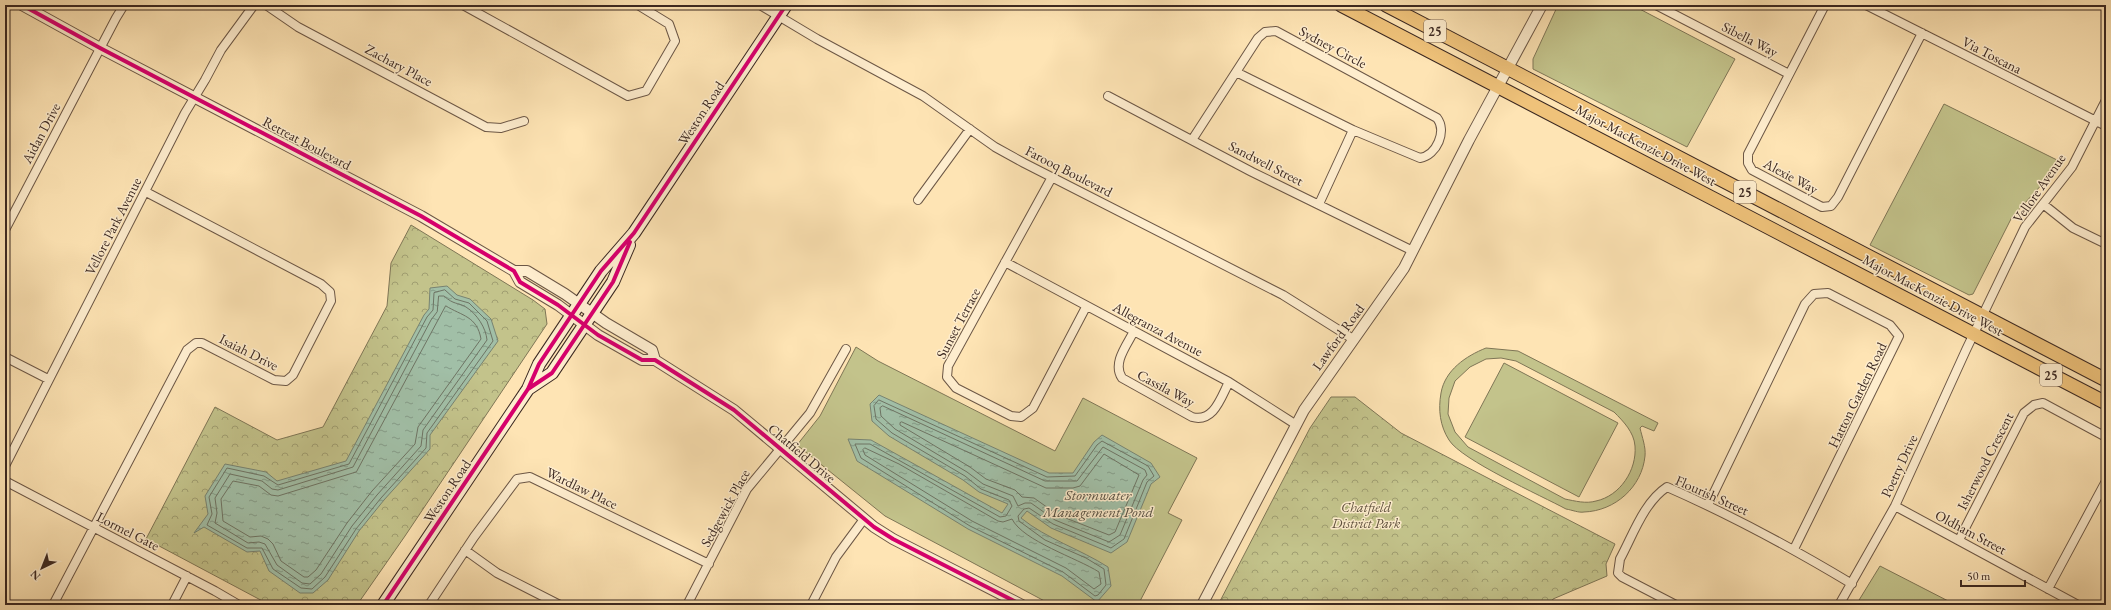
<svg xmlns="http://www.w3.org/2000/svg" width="2111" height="610" viewBox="0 0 2111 610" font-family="'EB Garamond',serif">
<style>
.grass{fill:#c3c38b;stroke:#7f7656;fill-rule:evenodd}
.park{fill:url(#park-crowns);stroke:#7f7656}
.water{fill:url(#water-ripples);stroke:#788371}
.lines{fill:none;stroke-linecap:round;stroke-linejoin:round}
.shore{stroke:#6e7464;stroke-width:1}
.minor-casing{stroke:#6c5746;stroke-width:10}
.tertiary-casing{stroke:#6c5746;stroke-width:12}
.secondary-casing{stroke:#3b2821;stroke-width:14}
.primary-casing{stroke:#3b2821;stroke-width:15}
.minor{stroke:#feedce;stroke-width:8}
.tertiary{stroke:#feedce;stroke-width:10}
.secondary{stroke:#feedce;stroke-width:12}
.primary{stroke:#efc27a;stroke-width:13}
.cycleway-casing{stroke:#feedce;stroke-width:6}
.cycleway{stroke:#d6006c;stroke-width:4}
.labels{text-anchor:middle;stroke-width:3;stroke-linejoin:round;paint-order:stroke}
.shield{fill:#feedce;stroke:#766355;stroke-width:1}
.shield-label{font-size:13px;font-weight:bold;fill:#3b2821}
.street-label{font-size:14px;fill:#3b2821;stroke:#feedce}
.park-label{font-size:14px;font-style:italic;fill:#5d4f3c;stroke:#feedce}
.water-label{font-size:15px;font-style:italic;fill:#544e42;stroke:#feedce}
</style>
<defs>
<pattern id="park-crowns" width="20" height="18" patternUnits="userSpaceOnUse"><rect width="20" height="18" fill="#c3c38b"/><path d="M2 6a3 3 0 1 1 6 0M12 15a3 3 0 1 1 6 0" fill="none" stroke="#a09e71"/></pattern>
<pattern id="water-ripples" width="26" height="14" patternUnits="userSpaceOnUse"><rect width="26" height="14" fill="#a1bfa7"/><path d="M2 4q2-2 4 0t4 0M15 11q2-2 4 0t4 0" fill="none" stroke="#849b88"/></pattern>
</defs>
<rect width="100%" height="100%" fill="#fee4b4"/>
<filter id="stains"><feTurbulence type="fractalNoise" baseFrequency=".005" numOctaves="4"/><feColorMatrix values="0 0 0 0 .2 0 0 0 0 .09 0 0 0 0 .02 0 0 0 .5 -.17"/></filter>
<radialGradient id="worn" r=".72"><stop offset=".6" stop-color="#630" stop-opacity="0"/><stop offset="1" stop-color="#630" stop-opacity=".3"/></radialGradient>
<path class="grass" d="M 1558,5 L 1632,5 L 1735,59 L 1687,147 L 1533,69 L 1533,59 Z
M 1944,104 L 2059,161 L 2046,180 L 2012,217 L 1973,294 L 1969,295 L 1870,245 Z
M 856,347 L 878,361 L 1055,451 L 1083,398 L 1197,458 L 1168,513 L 1182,520 L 1138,605 L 1052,605 L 885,516 L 797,445 L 820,416 Z
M 1486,348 L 1518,351 L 1658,423 L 1654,431 L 1642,426 L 1640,428 C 1642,437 1646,447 1645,456 C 1642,487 1615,511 1584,512 C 1579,513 1572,510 1566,509 C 1542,496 1461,460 1449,440 C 1440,426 1438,410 1441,393 C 1445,370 1466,356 1486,348 ZM 1501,358 L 1516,361 L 1614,412 C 1623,421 1634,432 1635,446 C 1637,470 1620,496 1596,501 C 1586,504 1575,501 1565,499 L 1468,447 L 1455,432 L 1448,414 L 1449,398 L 1455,381 L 1470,367 L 1486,359 Z
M 1504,363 L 1618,423 L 1579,497 L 1465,437 Z
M 1880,566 L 1956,605 L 1856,605 Z"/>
<path class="park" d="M 411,225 L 533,300 L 545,309 L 547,324 L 405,536 L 357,605 L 270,605 L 146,539 L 215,407 L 277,440 L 323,427 L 387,306 L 391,263 Z
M 1331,397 L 1355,397 L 1401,433 L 1615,544 L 1606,564 L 1607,576 L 1553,599 L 1550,605 L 1218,605 L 1310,428 Z"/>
<path class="water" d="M 447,286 L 457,295 L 470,299 L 491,319 L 498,341 L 430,435 L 430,449 L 384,500 L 359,531 L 328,580 L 313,593 L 300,593 L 269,571 L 260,551 L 247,552 L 204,527 L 194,533 L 208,514 L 205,496 L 225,464 L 266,472 L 277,481 L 346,461 L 424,315 L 429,309 L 430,288 Z
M 879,395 L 1049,473 L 1073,473 L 1094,442 L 1102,435 L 1151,463 L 1160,477 L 1151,484 L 1127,542 L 1111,553 L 1051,528 L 1027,511 L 1021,518 C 1047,539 1080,549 1108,567 L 1111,586 L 1097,602 L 1062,576 L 968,529 L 857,461 L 848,439 L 871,440 L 1002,513 L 1008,504 L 979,492 L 963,480 L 889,436 L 872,421 L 870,404 Z"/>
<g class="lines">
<path class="shore" d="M 445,290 L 455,299 L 469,303 L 487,321 L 493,341 L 427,433 L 426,448 L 381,498 L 356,529 L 325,577 L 312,589 L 301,588 L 273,569 L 262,548 L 247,548 L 207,525 L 212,514 L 209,497 L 227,468 L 264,476 L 278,485 L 349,464 L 427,317 L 433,310 L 434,293 Z
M 439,296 L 444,296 C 454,305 457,302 466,307 C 477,314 486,328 487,340 L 423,430 L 421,446 L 377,495 L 352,526 L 321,574 L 310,584 L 302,583 L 277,565 L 265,544 L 259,542 L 248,543 L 215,523 L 217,513 L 215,498 L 230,474 L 262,481 L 272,489 L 278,490 L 353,467 L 431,320 L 437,312 Z
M 446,306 C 462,316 477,316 481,339 L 418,427 L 415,444 L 372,491 L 347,523 L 316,570 L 308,577 L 304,577 L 281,561 L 273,544 L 268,539 L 261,536 L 250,537 L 223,521 L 221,499 L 233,481 L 259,486 L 271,495 L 278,496 L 356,472 Z
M 879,400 L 1047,477 L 1075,476 L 1097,445 L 1102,441 L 1148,466 L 1154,476 L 1147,482 L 1124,539 L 1111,548 L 1053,524 L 1029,508 L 1024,509 L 1018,516 L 1019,521 L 1045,540 L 1086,558 L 1104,569 L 1106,585 L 1098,595 L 1095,596 L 1063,572 L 970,526 L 861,458 L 855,444 L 870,444 L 1000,517 L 1006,516 L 1012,506 L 1009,500 L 981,489 L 965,476 L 892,433 L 876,419 L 874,406 Z
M 883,406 L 1045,481 L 1077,481 L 1103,447 L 1145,470 L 1147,475 L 1143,480 L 1120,535 L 1109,542 L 1055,520 L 1031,503 L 1025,503 L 1018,506 L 1013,496 L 983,484 L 967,472 L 895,429 L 881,416 L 880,408 Z
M 902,422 L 1046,488 L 1073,488 L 1080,486 L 1104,454 L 1139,475 L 1115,532 L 1109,535 L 1058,515 L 1034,498 L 1022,497 L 1015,490 L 986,479 L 970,467 L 900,425 L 900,423 Z
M 865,448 L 899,464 L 998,521 L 1003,522 L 1012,519 C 1023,541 1077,558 1099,572 L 1101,584 L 1094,589 L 1066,568 L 972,521 L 865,455 L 863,450 Z"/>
<g class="minor-casing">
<path id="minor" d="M 266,5 L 298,27 L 486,127 L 501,128 L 524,121
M 463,5 L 628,96 L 646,91 L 675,41 L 669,24 L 638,5
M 760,5 L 817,39 L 923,96 L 995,147 L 1024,163 L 1283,295 L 1353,339
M 1656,5 L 1789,74
M 1825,5 L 1748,154 L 1748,163 L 1752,170 L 1822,207 L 1831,206 L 1838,197 L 1922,33
M 1866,5 L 2106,126
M 1108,96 L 1252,172 L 1413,251
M 1192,140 L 1236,72
M 1052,177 L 948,366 L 947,377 L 956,388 L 1011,416 L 1021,417 L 1033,408 L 1086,307
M 918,200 L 970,129
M 1319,204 L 1353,130 L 1420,158 C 1437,155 1447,131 1437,118 L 1276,31 L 1265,32 L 1258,38 L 1236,72 L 1353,130
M 2043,204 L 2073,228 L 2106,244
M 5,230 L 116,18 L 124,5
M 1005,262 L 1229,382 L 1295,424
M 1134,331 C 1127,345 1112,363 1122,378 L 1192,417 C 1214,423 1221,397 1229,382
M 5,357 L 48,379
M 5,466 L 185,113 L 205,80 L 221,50 L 254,5
M 5,481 L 215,591 L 239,605
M 1708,505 L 1805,304 L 1814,294 L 1828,293 L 1890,325 L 1899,336 L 1794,549
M 1895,506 L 2078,605
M 1959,540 L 2024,413 L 2034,405 L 2043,403 L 2106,437
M 465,550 L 497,573 L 560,605
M 2048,589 L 2106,481
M 53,605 L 187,350 L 196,343 L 202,343 L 274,380 L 286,381 L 293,375 L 331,301 L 330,292 L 321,284 L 146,192
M 172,605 L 187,576
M 429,605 L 474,537 L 517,479 L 530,477 L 709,564
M 687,605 L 747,489 L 810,413 L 846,349
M 811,605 L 836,557 L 864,519
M 1676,605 L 1622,577 L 1618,573 L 1620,559 C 1633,535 1644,502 1667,487 C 1731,515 1792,548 1852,584
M 1839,605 L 1895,506 L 1966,350 L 2025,227 L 2072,167 L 2106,100"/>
</g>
<g class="tertiary-casing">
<path id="tertiary" d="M 22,5 L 100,48 L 421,216 L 514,271 L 520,282 L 558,305 L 598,335 L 642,360 L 655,360 L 734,410 L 874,527 L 893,539 L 1022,605
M 514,271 L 527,271 L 565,294 L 606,323 L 652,350 L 655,360
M 1202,605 L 1304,410 L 1404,268 L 1469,140 L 1542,5"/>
</g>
<g class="secondary-casing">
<path id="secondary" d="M 528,389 L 552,373 L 613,282 L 629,245
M 383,605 L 528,389 L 539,364 L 601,271 L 634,233 L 786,5"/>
</g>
<g class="primary-casing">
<path id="primary" d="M 1341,5 L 2106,403
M 1386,5 L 2106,380"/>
</g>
<use href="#minor" class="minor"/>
<use href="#tertiary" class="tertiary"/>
<use href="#secondary" class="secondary"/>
<use href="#primary" class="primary"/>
<g class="cycleway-casing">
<path id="cycleway" d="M 22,5 L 100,48 L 421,216 L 514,271 L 520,282 L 558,305 L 598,335 L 642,360 L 655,360 L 734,410 L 874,527 L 893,539 L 1022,605
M 528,389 L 552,373 L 613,282 L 630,242
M 383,605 L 528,389 L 539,364 L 601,271 L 634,233 L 786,5"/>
</g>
<use href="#cycleway" class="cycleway"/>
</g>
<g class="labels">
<g class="shield">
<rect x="1424" y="20" width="22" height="22" rx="3"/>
<rect x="1734" y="181" width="22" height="22" rx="3"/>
<rect x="2040" y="364" width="22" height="22" rx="3"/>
</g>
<g class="shield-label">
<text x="1435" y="36">25</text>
<text x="1745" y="197">25</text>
<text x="2051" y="380">25</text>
</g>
<g class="street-label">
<text transform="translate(1750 39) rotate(27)" y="5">Sibella Way</text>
<text transform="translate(1333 47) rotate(28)" y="5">Sydney Circle</text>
<text transform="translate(1992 55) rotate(27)" y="5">Via Toscana</text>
<text transform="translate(399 65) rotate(28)" y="5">Zachary Place</text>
<text transform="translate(701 113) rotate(-57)" y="5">Weston Road</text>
<text transform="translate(41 133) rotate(-62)" y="5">Aidan Drive</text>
<text transform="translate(307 143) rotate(28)" y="5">Retreat Boulevard</text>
<text transform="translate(1646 145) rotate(28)" y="5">Major MacKenzie Drive West</text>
<text transform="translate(1266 163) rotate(27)" y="5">Sandwell Street</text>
<text transform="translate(1069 171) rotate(27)" y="5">Farooq Boulevard</text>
<text transform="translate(1791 176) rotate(28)" y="5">Alexie Way</text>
<text transform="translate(2039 188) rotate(-55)" y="5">Vellore Avenue</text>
<text transform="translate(113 226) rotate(-63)" y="5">Vellore Park Avenue</text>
<text transform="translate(1933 295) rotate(28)" y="5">Major MacKenzie Drive West</text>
<text transform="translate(958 323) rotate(-62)" y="5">Sunset Terrace</text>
<text transform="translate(1158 329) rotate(28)" y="5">Allegranza Avenue</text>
<text transform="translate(1338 337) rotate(-54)" y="5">Lawford Road</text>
<text transform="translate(249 352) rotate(27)" y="5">Isaiah Drive</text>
<text transform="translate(1166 388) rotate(28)" y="5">Cassila Way</text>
<text transform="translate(1857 395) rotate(-64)" y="5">Hatton Garden Road</text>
<text transform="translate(802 453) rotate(40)" y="5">Chatfield Drive</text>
<text transform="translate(1985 461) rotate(-63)" y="5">Isherwood Crescent</text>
<text transform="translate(1899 466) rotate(-65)" y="5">Poetry Drive</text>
<text transform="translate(582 488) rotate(26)" y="5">Wardlaw Place</text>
<text transform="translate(447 491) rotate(-56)" y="5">Weston Road</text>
<text transform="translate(1712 495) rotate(24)" y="5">Flourish Street</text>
<text transform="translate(725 508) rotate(-61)" y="5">Sedgewick Place</text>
<text transform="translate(128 531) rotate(27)" y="5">Lormel Gate</text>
<text transform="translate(1971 532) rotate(28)" y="5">Oldham Street</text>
</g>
<g class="park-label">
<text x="1366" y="512">Chatfield<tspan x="1366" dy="16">District Park</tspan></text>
</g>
<g class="water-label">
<text x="1098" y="500">Stormwater<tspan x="1098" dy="17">Management Pond</tspan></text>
</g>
</g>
<rect width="2111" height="610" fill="none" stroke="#fee4b4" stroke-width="20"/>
<rect x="6" y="6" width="2099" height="598" fill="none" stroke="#3b2821" stroke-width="2"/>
<rect x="10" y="10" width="2091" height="590" fill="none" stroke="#3b2821"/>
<g transform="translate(42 568) rotate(223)" stroke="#feedce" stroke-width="3" paint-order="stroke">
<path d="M0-3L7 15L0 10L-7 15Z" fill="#3b2821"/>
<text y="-6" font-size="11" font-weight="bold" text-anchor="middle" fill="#3b2821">N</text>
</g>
<path d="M1961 580v6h64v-6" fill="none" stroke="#3b2821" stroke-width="2"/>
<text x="1967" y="580" font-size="12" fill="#3b2821" stroke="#feedce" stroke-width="3" paint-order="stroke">50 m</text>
<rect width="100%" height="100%" filter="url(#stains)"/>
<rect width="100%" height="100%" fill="url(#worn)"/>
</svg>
